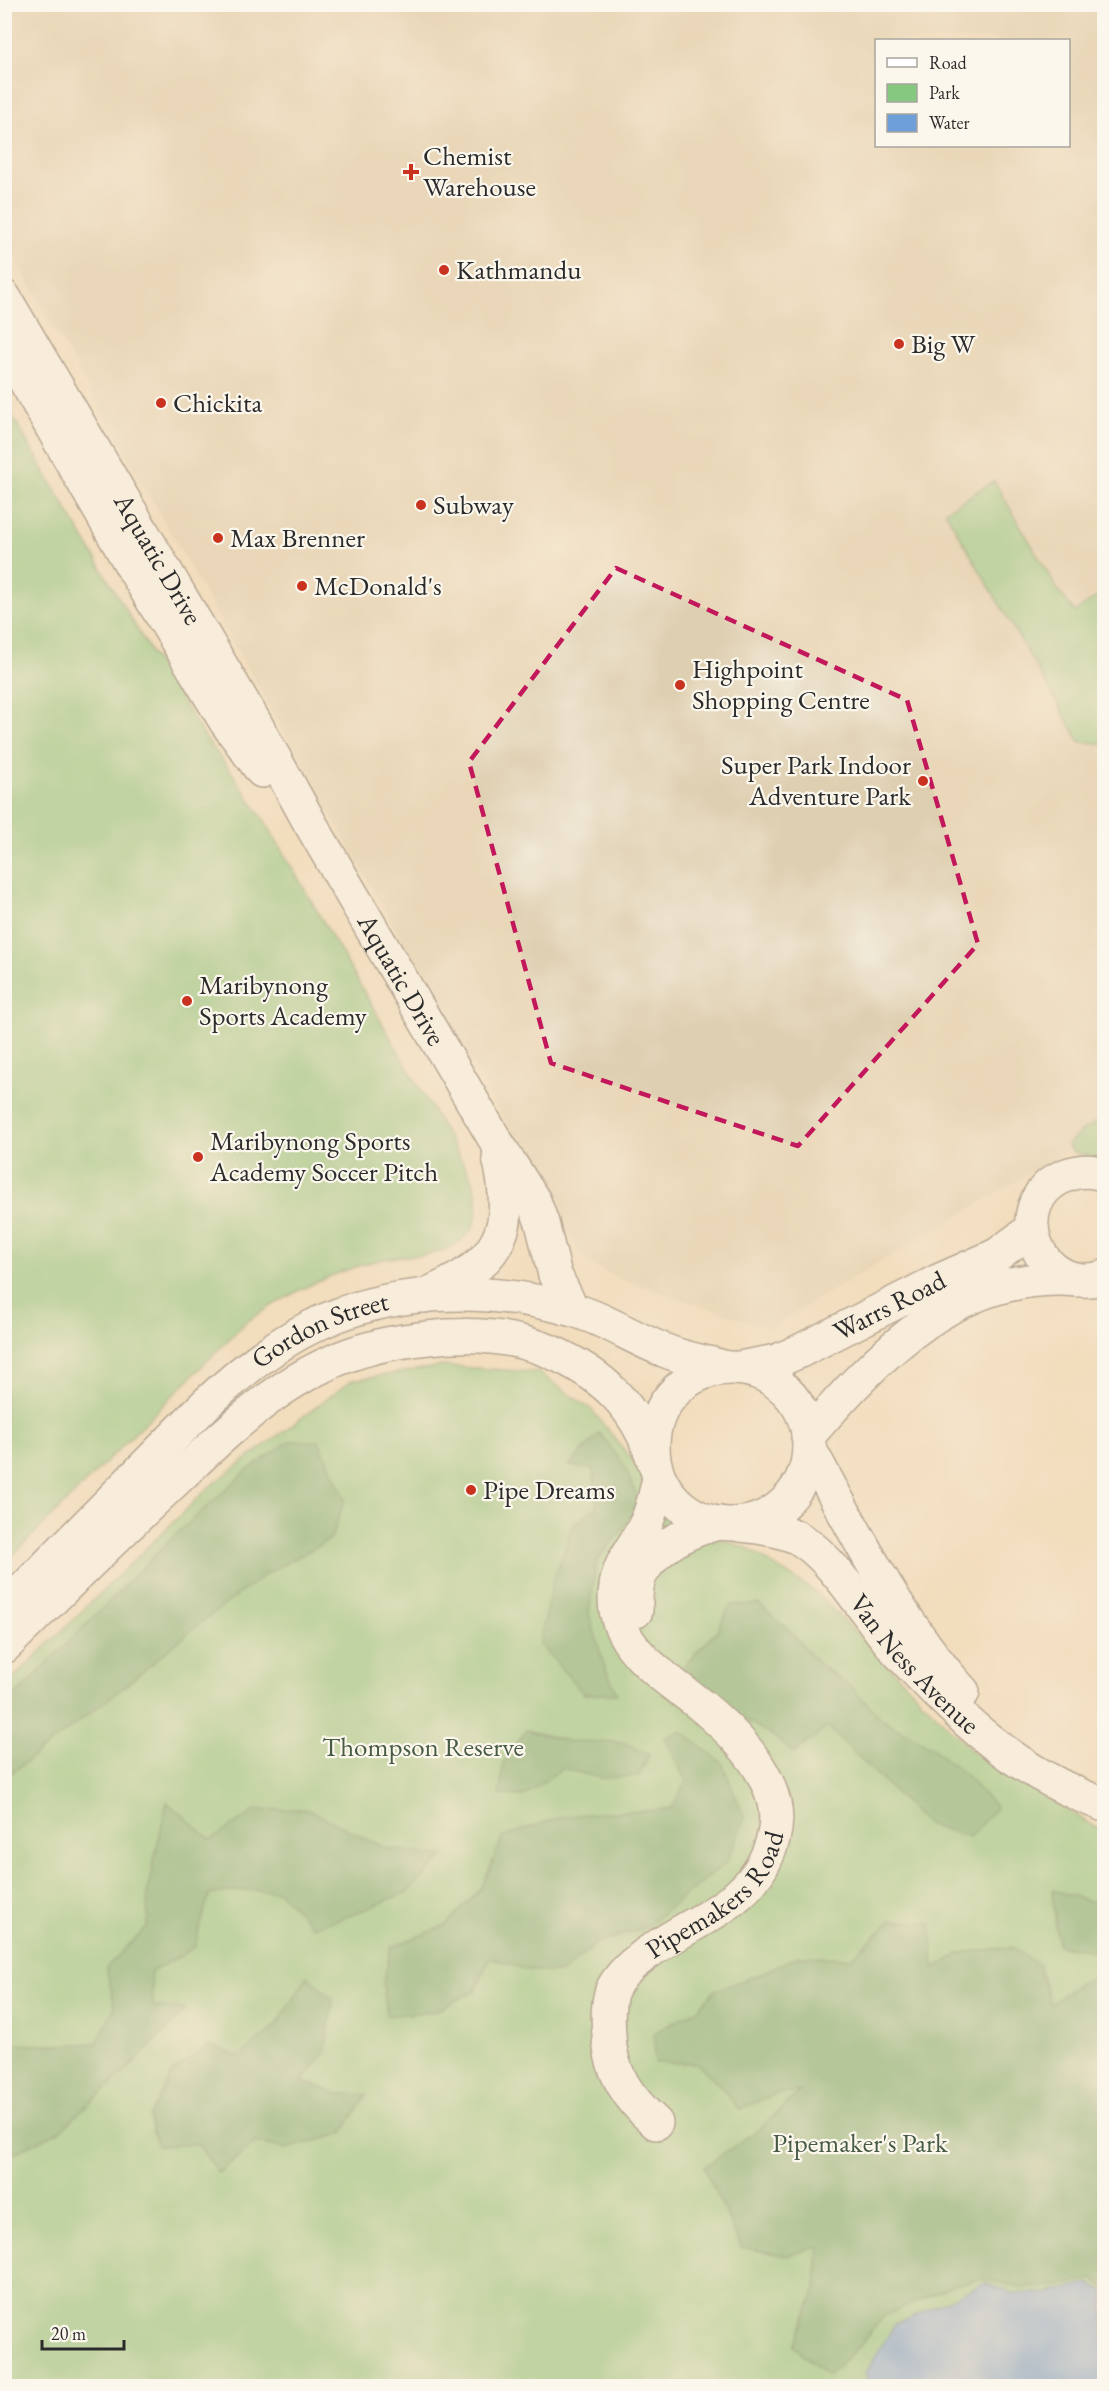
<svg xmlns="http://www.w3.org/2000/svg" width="1109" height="2391" viewBox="0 0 1109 2391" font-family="'EB Garamond',serif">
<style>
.built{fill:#dfcfb1;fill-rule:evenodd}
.green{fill:#86c880;stroke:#587a56;stroke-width:1.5}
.forest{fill:#6cac6e;stroke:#4c6c4c;stroke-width:1.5}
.water{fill:#6e9fd8;stroke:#4c6582;stroke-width:1.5}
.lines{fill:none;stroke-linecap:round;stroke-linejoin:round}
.minor-casing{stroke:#71695e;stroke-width:36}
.major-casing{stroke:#71695e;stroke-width:36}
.minor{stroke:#fff;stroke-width:33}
.major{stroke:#fff;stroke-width:33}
.marked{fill:none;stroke:#c2185b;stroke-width:4.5;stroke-dasharray:12 8;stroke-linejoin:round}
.poi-dot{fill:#c8321e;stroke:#fbf7ec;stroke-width:2}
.labels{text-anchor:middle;stroke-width:4.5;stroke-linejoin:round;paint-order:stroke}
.poi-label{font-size:27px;fill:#2b2b2b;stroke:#fbf7ec;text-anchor:start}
.street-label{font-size:27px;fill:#2b2b2b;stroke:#fbf7ec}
.park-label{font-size:27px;fill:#465a44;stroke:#fbf7ec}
</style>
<rect width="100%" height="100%" fill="#fbf7ec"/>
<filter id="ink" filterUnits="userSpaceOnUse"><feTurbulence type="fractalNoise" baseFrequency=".0167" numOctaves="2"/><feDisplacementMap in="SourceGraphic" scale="12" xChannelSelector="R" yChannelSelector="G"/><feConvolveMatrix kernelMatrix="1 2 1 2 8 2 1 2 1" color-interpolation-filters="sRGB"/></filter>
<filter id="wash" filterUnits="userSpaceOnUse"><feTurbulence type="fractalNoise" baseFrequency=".008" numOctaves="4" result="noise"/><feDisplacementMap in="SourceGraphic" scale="24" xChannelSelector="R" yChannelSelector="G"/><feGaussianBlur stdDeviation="1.35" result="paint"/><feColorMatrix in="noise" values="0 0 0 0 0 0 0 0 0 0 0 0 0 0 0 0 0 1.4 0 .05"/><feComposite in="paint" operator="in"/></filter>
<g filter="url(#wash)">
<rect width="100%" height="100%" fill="#f2ddbd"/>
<path class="built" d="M 4,5 L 1104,5 L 1104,1129 L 769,1328 L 618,1278 L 598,1269 L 582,1257 L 5,241 ZM 876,40 L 1068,40 L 1068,146 L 876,146 Z"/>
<path class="green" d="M 5,404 L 150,651 L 206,739 L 232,773 L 266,823 L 473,1180 C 478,1198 482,1221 466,1236 C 439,1262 412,1252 379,1260 C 332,1272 286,1295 246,1322 L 5,1563 Z
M 994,481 L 1058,590 L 1075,612 L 1104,592 L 1104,744 L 1080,742 L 945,511 Z
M 1104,1117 L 1104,1160 L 1073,1152 L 1067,1145 L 1082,1131 Z
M 442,1366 L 537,1372 L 591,1409 L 634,1462 L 675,1524 L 747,1548 L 817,1593 L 974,1753 L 1095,1827 L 1104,1830 L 1104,2386 L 5,2386 L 4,1687 L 208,1488 L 352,1380 Z"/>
<path class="forest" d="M 600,1433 L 624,1465 L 638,1499 L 627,1523 L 596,1562 L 589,1614 L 604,1665 L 617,1694 L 584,1694 L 540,1644 L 551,1588 L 573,1525 L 597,1506 L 593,1469 L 569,1466 Z
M 290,1441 L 319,1441 L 345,1499 L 331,1539 L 266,1574 L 199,1624 L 124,1687 L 5,1778 L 5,1706 L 172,1538 L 245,1472 Z
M 759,1604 L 789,1630 L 818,1663 L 852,1688 L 883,1720 L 930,1746 L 968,1777 L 996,1808 L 969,1837 L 927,1824 L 828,1727 L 794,1753 L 772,1735 L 726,1709 L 682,1668 L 716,1632 L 731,1605 Z
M 526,1730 L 567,1741 L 623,1742 L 649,1755 L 639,1776 L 600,1778 L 562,1768 L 524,1796 L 500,1795 L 503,1764 Z
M 681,1731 L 722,1763 L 745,1818 L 727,1862 L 644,1928 L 596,1944 L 561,1973 L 527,1970 L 490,1958 L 475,1991 L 435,2011 L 387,2016 L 383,1983 L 391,1947 L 446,1925 L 481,1889 L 503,1837 C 523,1831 544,1821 565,1817 C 601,1810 637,1814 672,1808 L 686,1781 L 665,1738 Z
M 167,1802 L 211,1840 L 256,1810 L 307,1809 L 385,1848 L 444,1856 L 407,1892 L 349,1916 L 313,1927 L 278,1891 L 243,1890 L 209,1895 L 194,1948 L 151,1972 L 153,2006 L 186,2009 L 126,2071 L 59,2131 L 5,2158 L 5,2044 L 57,2045 L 97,2043 L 115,2007 L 106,1968 L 148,1926 L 147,1892 Z
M 1052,1890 L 1104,1905 L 1104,1953 L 1058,1945 Z
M 892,1920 L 931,1924 L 934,1968 L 961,1953 L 1012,1947 L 1038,1965 L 1051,2004 L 1075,1986 L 1104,1973 L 1104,2096 L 1097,2110 L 1104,2112 L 1104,2287 L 1093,2279 L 1052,2287 L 1020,2287 L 982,2279 L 954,2285 L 884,2316 L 859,2346 L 828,2376 L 794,2346 L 816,2289 L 819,2246 L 787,2256 L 741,2247 L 704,2167 L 763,2126 L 800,2091 L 775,2094 L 739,2109 L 716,2081 L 697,2063 L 655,2063 L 654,2033 L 698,2009 L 715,1990 L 759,1975 L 798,1956 L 851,1958 Z
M 307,1976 L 333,1999 L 325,2052 L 302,2082 L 339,2094 L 367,2094 L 342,2134 L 286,2149 L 256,2142 L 218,2173 L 198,2144 L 157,2146 L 149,2117 L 173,2072 L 210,2045 L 239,2057 L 277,2025 Z"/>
<path class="water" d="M 985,2283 L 1011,2293 L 1049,2293 L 1090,2283 L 1104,2292 L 1104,2386 L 868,2386 L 865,2373 L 895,2324 Z"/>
</g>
<g filter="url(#ink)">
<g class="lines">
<g class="minor-casing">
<g id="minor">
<path id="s1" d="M 4,297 L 255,723 L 310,823 L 494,1138 L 534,1201 L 542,1223 L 555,1275 L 572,1309"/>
<path d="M 4,344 L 133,568 L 226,722 L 262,771"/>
<path d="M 1104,1175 C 1091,1169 1077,1171 1064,1176 C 1002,1203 1038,1298 1104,1277"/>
<path d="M 424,1296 C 438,1289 453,1283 466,1274 C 512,1245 510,1204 499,1157"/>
<path id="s2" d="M 739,1368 L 777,1361 L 800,1351 L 938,1281 L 997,1255 L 1032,1229"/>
<path d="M 808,1436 C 879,1354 959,1269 1077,1280"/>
<path d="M 636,1611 C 636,1599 635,1585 641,1574 C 657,1546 689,1530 719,1523"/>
<path id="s3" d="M 656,2123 C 629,2099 610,2073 609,2035 C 608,2021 607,2004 612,1990 C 618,1977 631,1965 642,1957 C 691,1919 755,1907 773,1839 C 779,1817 775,1799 765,1778 C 751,1750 727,1727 703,1707 C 668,1678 616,1651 615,1599 C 615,1563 634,1550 647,1521 C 653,1507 656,1492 659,1478"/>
</g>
</g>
<g class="major-casing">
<g id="major">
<circle cx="731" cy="1446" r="78"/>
<path d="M 809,1448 C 853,1528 901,1625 963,1692"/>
<path id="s4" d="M 740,1525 C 758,1527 777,1529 794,1536 C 833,1554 868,1619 897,1651 C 960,1720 1016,1772 1104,1805"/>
<path id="s5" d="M 4,1609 L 207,1403 C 238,1374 271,1347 309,1328 C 388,1287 486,1286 570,1309 C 604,1318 634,1339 666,1351 C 685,1359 707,1362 727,1368"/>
<path d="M 4,1647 C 55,1597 105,1547 157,1498 C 221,1438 286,1368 375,1347 C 392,1342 410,1340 428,1338 C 469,1333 510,1335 549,1351 C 601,1373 637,1406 654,1462"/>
</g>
</g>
<use href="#minor" class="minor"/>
<use href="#major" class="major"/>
</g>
</g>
<path d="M0 0H1109V2391H0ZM 616,568 L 907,700 L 978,944 L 798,1146 L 551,1063 L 469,762 Z" fill="#f2ddbd" fill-opacity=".55" fill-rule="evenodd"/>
<path class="marked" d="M 616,568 L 907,700 L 978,944 L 798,1146 L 551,1063 L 469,762 Z"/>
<g class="poi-dot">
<path d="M408 163h6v6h6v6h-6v6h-6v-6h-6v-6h6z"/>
<circle cx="444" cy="270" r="6"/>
<circle cx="899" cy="344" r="6"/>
<circle cx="161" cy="403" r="6"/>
<circle cx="421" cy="505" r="6"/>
<circle cx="218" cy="538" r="6"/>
<circle cx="302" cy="586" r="6"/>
<circle cx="680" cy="685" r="6"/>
<circle cx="923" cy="781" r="6"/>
<circle cx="187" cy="1001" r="6"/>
<circle cx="198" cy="1157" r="6"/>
<circle cx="471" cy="1490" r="6"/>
</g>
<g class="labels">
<g class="poi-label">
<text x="423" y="165">Chemist<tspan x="423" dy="31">Warehouse</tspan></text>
<text x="456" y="279">Kathmandu</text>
<text x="911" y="353">Big W</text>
<text x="173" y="412">Chickita</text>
<text x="433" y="514">Subway</text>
<text x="230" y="547">Max Brenner</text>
<text x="314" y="595">McDonald's</text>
<text x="692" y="678">Highpoint<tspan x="692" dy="31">Shopping Centre</tspan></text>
<text x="911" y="774" text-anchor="end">Super Park Indoor<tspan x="911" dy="31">Adventure Park</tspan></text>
<text x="199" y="994">Maribynong<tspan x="199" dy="31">Sports Academy</tspan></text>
<text x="210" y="1150">Maribynong Sports<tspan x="210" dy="31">Academy Soccer Pitch</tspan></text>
<text x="483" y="1499">Pipe Dreams</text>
</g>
<g class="street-label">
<text dy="9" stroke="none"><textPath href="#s1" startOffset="304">Aquatic Drive</textPath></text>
<text dy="9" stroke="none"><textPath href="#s1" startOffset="790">Aquatic Drive</textPath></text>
<text dy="9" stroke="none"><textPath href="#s2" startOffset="164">Warrs Road</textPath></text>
<text dy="9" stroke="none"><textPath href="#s5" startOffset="426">Gordon Street</textPath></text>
<text dy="9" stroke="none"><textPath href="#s4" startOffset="232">Van Ness Avenue</textPath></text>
<text dy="9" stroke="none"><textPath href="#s3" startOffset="292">Pipemakers Road</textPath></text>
</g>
<g class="park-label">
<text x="423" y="1756">Thompson Reserve</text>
<text x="860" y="2152">Pipemaker's Park</text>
</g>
</g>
<rect width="1109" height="2391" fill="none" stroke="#fbf7ec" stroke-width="24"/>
<rect x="875" y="39" width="195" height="108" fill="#fbf7ec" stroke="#a8a59f" stroke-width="1.5"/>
<rect x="887" y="58" width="30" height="9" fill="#ffffff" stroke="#a8a59f" stroke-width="1.5"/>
<text x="929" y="69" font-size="18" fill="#2b2b2b">Road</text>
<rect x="887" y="84" width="30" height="18" fill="#86c880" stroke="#a8a59f" stroke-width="1.5"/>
<text x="929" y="99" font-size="18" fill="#2b2b2b">Park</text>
<rect x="887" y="114" width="30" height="18" fill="#6e9fd8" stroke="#a8a59f" stroke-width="1.5"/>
<text x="929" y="129" font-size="18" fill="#2b2b2b">Water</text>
<path d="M42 2340v9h82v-9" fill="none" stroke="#2b2b2b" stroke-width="3"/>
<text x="51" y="2340" font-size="18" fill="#2b2b2b" stroke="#fbf7ec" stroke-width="4.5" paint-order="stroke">20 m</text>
</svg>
